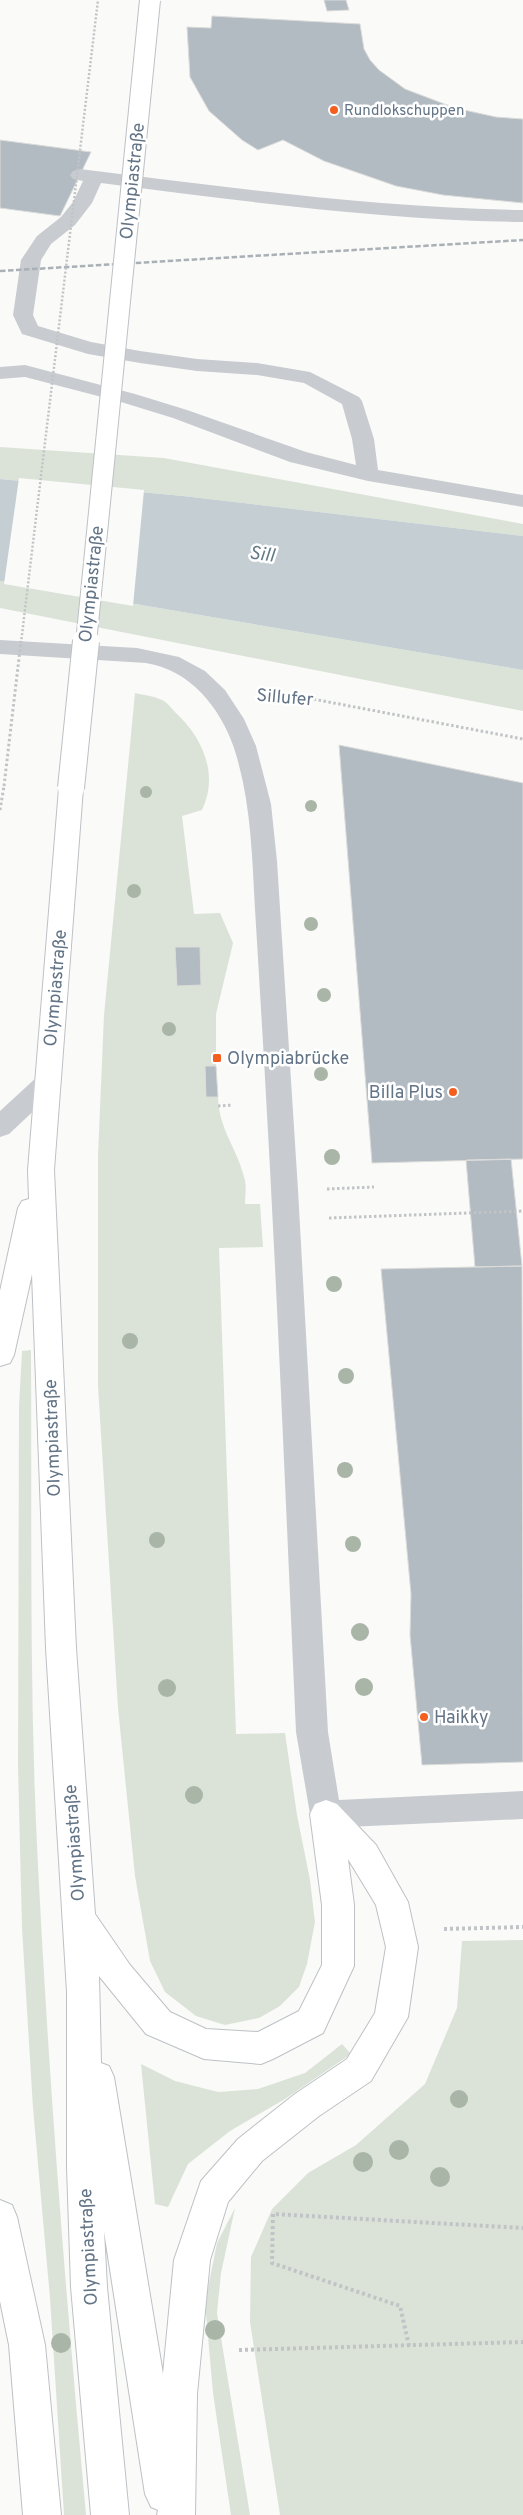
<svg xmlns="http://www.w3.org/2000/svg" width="523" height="2515" viewBox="0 0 523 2515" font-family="Overpass,sans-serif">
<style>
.green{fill:#dbe3d8}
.water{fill:#c4ced3}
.pier{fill:#fafaf8}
.building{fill:#b2bac2;stroke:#dcdcda}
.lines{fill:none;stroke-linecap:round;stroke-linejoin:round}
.major-casing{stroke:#bdc1c5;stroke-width:2}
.path-far1{stroke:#c1c4c6;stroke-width:3;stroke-dasharray:2.5 2.5;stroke-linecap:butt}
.path{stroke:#c1c4c6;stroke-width:4;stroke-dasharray:3 3;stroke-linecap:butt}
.minor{fill:#c8ccd0;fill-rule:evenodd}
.major{fill:#fff;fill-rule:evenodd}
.rail{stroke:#a9b0b6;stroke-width:2.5;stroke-dasharray:5.5 2.5;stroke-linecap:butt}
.major-bridge-far1-casing{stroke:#bdc1c5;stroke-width:22;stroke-linecap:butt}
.major-bridge-casing{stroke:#bdc1c5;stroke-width:28;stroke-linecap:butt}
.path-bridge-far1{stroke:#c1c4c6;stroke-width:2.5;stroke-dasharray:2 2;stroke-linecap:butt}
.path-bridge{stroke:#c1c4c6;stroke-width:3;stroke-dasharray:2.5 2.5;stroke-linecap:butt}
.major-bridge-far1{stroke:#fff;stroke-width:20}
.major-bridge{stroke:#fff;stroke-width:26}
.tree{fill:#a9b5a6}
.poi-dot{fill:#f45e1e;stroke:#fff;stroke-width:2}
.labels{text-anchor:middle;stroke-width:5;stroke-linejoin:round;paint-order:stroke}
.far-poi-label{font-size:15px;fill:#627486;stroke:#fff;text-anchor:start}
.street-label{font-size:18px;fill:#627486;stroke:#fff}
.poi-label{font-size:18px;fill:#627486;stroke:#fff;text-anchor:start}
.water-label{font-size:19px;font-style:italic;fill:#637a86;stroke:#fff}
</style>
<rect width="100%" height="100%" fill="#fafaf8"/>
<path class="green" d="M 0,447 L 164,458 L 523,524 L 523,536 L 183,496 L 0,479 Z
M 0,581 L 523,670 L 523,711 L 0,608 Z
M 135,693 C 143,695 154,696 162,700 C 167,702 172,709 176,713 C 203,738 219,775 202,810 L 182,816 L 194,914 L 220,913 L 233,943 L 216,1014 L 216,1066 L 205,1067 L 206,1097 L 218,1097 C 219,1130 237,1148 244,1177 C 247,1185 245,1196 245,1204 L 260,1204 L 263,1247 L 219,1248 L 236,1734 L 285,1733 L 297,1815 L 310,1880 L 315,1922 L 307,1964 L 299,1987 L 280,2006 L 259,2018 L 225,2025 L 196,2016 L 165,1992 L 150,1961 L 135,1876 L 118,1708 L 98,1386 L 98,1156 L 104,1015 Z
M 31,1350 C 32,1522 29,1695 38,1866 C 49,2083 66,2299 86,2515 L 64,2515 L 50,2298 L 33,2108 L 22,1928 L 18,1767 L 19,1406 L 22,1351 Z
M 523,1940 L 523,2515 L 280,2515 L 250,2322 L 251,2257 L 272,2209 L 308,2173 L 356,2145 L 425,2084 L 457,2008 L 462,1941 Z
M 342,2044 L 351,2054 L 285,2099 L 230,2131 L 188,2164 L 168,2207 L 155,2204 L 141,2064 L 175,2081 L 218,2092 L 258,2089 L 305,2073 Z
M 235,2208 L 221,2273 L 217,2313 L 250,2515 L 231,2515 L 213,2393 L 205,2303 L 217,2243 Z"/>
<path class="water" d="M 0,479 L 183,496 L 523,536 L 523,670 L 0,581 Z"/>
<path class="pier" d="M 19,478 L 144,490 L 133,606 L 4,584 Z"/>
<path class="building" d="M 324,0 L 346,0 L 349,10 L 327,11 Z
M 212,16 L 360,24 L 364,49 L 370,60 L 379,70 L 405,89 L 455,108 L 496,117 L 523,119 L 523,203 L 443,195 L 396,186 L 324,161 L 283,140 L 258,150 L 242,140 L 209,111 L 190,77 L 187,27 L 211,28 Z
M 0,140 L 91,152 L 60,216 L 0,208 Z
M 339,745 L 523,783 L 523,1159 L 372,1163 Z
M 175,947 L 200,947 L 201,985 L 177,986 Z
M 205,1066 L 216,1066 L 218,1097 L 206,1097 Z
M 511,1159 L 522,1266 L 475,1267 L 466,1160 Z
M 522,1266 L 523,1762 L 422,1765 L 410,1635 L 411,1594 L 381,1269 Z"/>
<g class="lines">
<g class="major-casing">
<path id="major" d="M 71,780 L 79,782 L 83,788 L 54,1170 L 76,1648 L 95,1914 L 130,1965 L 170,2012 L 206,2029 L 258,2032 L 299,2011 L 322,1965 L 322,1905 L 310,1814 L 315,1804 L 326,1800 L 337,1804 L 376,1845 L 408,1902 L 418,1947 L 408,2017 L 371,2081 L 319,2116 L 262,2161 L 228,2202 L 210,2260 L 197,2394 L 195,2515 L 157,2515 L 158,2510 L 151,2507 L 145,2494 L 104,2231 L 107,2287 L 129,2515 L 91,2515 L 71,2287 L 67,2167 L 67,1992 L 46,1648 L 32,1274 L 14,1355 L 10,1363 L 0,1366 L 0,1291 L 18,1208 L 22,1201 L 29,1199 L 28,1170 L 59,788 L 63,782 ZM 348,1859 L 376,1905 L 386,1947 L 375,2013 L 347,2059 L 295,2094 L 238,2139 L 201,2181 L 174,2260 L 163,2374 L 114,2077 L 109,2066 L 101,2063 L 99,1976 L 146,2034 L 204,2059 L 261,2064 L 273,2059 L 323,2033 L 354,1966 L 354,1905 Z
M 0,2200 L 12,2205 L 17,2217 L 45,2345 L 61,2515 L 23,2515 L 9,2345 L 0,2301 Z"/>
</g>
<path class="path-far1" d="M 264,694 L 297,696 L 523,739
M 0,810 L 4,786
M 218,1106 L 233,1105
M 327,1189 L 374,1187
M 329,1218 L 523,1211"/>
<path class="path" d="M 444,1929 L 523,1927
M 409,2346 L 400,2306 L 272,2263 L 273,2214 L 523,2228
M 239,2350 L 523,2342"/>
<path class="minor" d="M 80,169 C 227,187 374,208 523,210 L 523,222 C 381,220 242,201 101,183 L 92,203 L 75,225 L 51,244 L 41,260 L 33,315 L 38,326 L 91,342 L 140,351 L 197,359 L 257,363 L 310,372 L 359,397 L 362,401 L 374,439 L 378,470 L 523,495 L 523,507 L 368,481 L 290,462 L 173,418 L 121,402 L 25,377 L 0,379 L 0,367 L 25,365 L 135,394 L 187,410 L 306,452 L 356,465 L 352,439 L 342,404 L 304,383 L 257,375 L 197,371 L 140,363 L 88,354 L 22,334 L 13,315 L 21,260 L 37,236 L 61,217 L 73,202 L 83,181 L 73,179 L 70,175 L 73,171 Z
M 0,640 L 137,648 L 179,657 L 205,671 L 225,690 L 244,719 L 256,746 L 271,804 L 277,861 L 298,1190 L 328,1732 L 339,1800 L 523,1791 L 523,1819 L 326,1828 L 315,1824 L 310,1814 L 296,1732 C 286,1508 277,1284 264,1060 C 261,1009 258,959 255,909 C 252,855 251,800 234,748 C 220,707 190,670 146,663 L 0,654 Z
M 47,1074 L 56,1076 L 60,1083 L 56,1090 L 9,1134 L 0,1137 L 0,1111 L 38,1076 Z"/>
<use href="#major" class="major"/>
<path class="rail" d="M 0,271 L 523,240"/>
<g class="major-bridge-far1-casing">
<path id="major-bridge-far1" d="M 86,643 L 150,0"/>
</g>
<g class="major-bridge-casing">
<path id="major-bridge" d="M 71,788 L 86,641"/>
</g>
<path class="path-bridge-far1" d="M 21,643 L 98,0"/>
<path class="path-bridge" d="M 4,786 L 21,641"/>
<use href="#major-bridge-far1" class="major-bridge-far1"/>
<use href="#major-bridge" class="major-bridge"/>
</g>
<g class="tree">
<circle cx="146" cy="792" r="6"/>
<circle cx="311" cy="806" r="6"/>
<circle cx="134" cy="891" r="7"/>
<circle cx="311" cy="924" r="7"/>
<circle cx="324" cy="995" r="7"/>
<circle cx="169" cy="1029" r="7"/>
<circle cx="321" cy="1074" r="7"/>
<circle cx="332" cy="1157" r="8"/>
<circle cx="334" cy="1284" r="8"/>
<circle cx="130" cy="1341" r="8"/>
<circle cx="346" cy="1376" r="8"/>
<circle cx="345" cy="1470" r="8"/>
<circle cx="157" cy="1540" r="8"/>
<circle cx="353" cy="1544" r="8"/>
<circle cx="360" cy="1632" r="9"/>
<circle cx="364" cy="1687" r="9"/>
<circle cx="167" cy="1688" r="9"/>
<circle cx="194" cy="1795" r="9"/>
<circle cx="459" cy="2099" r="9"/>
<circle cx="399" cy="2150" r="10"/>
<circle cx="363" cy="2162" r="10"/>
<circle cx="440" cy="2177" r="10"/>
<circle cx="215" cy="2330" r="10"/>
<circle cx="61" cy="2343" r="10"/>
</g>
<g class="poi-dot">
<circle cx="334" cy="110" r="5"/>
<rect x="212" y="1053" width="10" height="10" rx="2.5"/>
<circle cx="453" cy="1092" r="5"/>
<circle cx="424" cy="1717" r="5"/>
</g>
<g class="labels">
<g class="far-poi-label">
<text x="344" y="115">Rundlokschuppen</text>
</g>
<g class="street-label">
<text transform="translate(132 181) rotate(-84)" y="6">Olympiastraße</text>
<text transform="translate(91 584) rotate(-84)" y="6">Olympiastraße</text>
<text transform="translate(285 697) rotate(5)" y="6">Sillufer</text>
<text transform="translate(55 988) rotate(-85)" y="6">Olympiastraße</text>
<text transform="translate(52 1438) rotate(-92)" y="6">Olympiastraße</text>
<text transform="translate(74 1843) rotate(-94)" y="6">Olympiastraße</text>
<text transform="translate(88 2247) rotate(-93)" y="6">Olympiastraße</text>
</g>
<g class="poi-label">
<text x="227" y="1064">Olympiabrücke</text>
<text x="443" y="1098" text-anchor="end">Billa Plus</text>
<text x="434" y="1723">Haikky</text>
</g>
<g class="water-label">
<text transform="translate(262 553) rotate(8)" y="7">Sill</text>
</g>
</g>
</svg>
